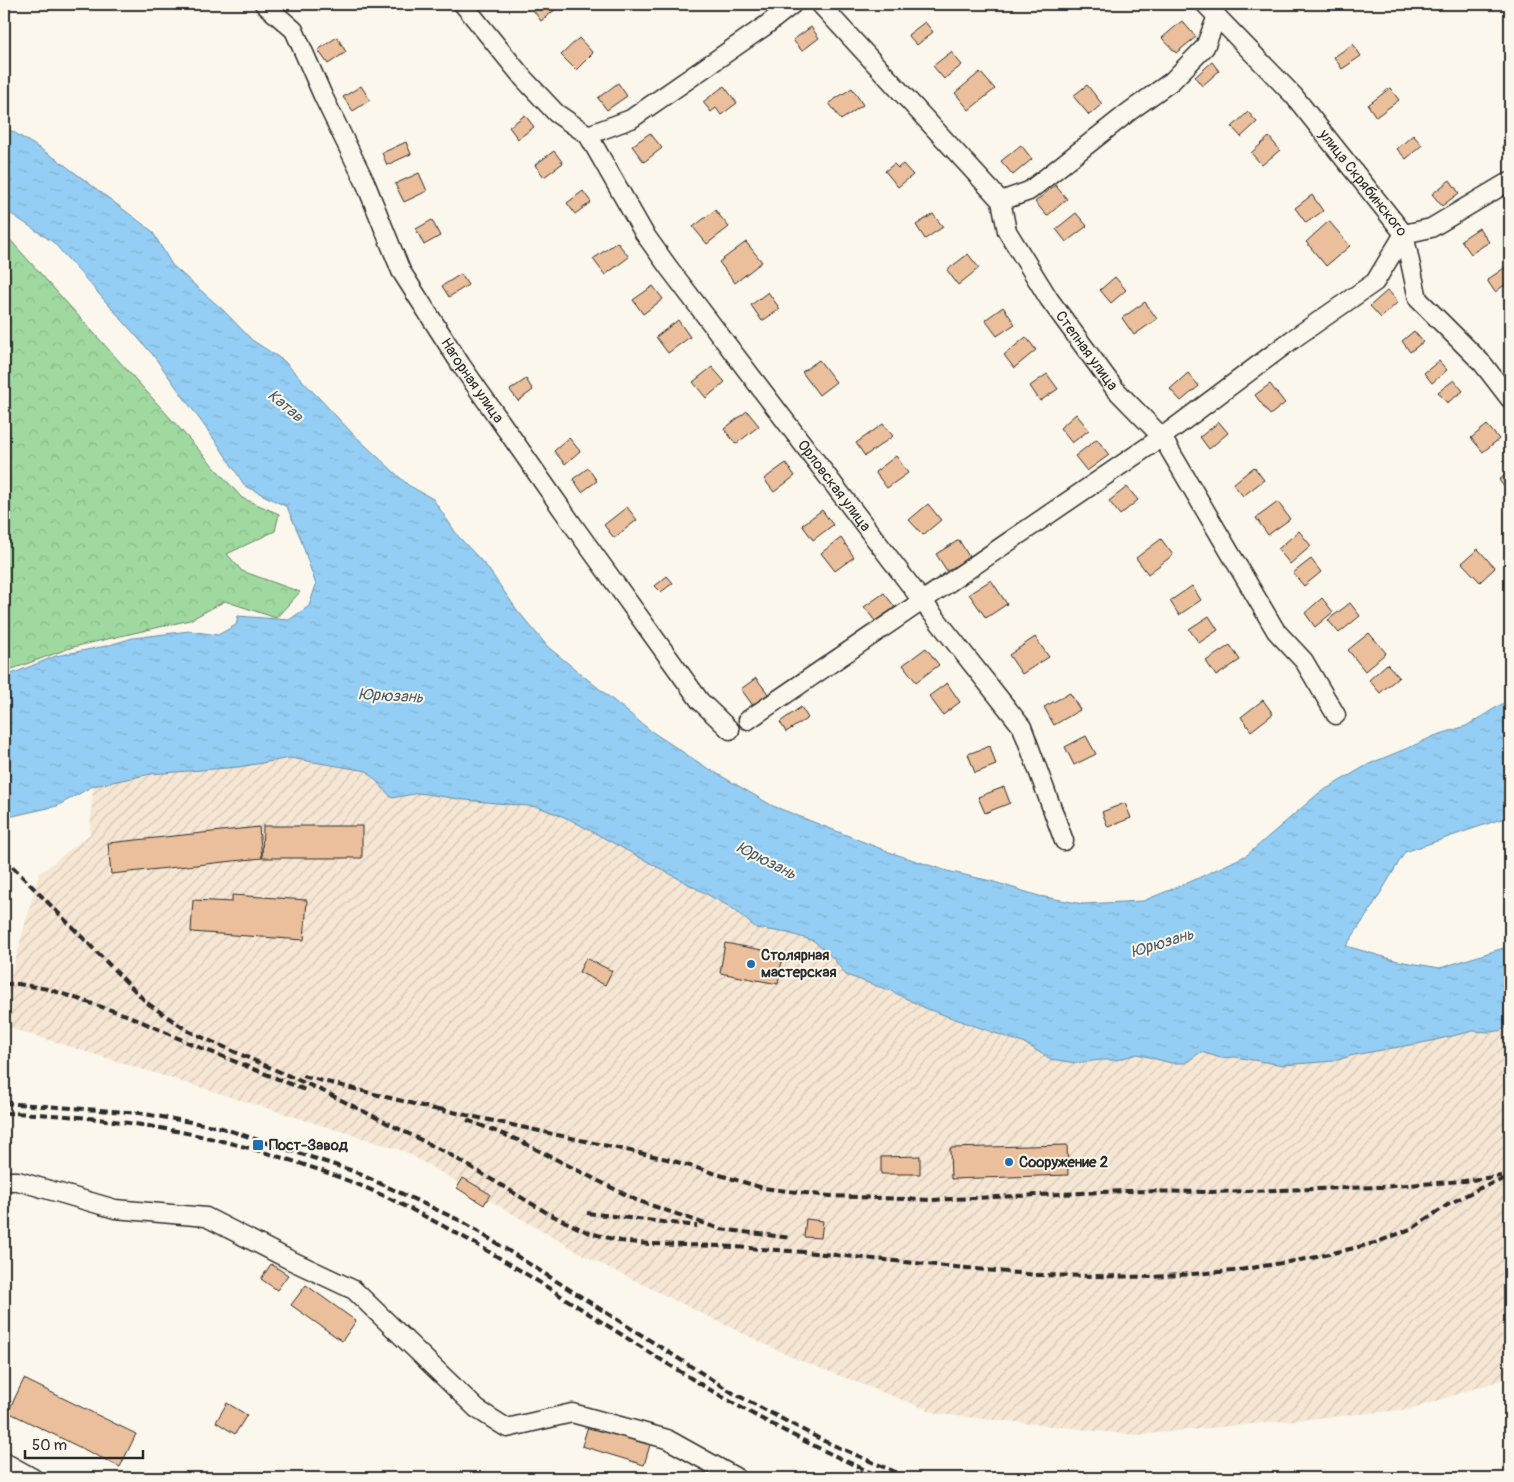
<svg xmlns="http://www.w3.org/2000/svg" width="1514" height="1482" viewBox="0 0 1514 1482" font-family="Pangolin,sans-serif">
<style>
.industrial{fill:url(#industrial-furrows)}
.forest{fill:url(#forest-crowns);stroke:#658265}
.water{fill:url(#water-ripples);stroke:#6a8da4}
.building{fill:#ebbf9b;stroke:#2b2b2b}
.lines{fill:none;stroke-linecap:round;stroke-linejoin:round}
.street-casing{stroke:#2b2b2b;stroke-width:21}
.street{stroke:#fbf7ec;stroke-width:18}
.rail{stroke:#2b2b2b;stroke-width:4;stroke-dasharray:8 4;stroke-linecap:butt}
.poi-dot{fill:#1f6fb2;stroke:#fbf7ec;stroke-width:2}
.labels{text-anchor:middle;stroke-width:4;stroke-linejoin:round;paint-order:stroke}
.street-label{font-size:15px;fill:#2b2b2b;stroke:#fbf7ec}
.poi-label{font-size:15px;font-weight:bold;fill:#2b2b2b;stroke:#fbf7ec;text-anchor:start}
.water-label{font-size:16px;font-style:italic;fill:#4a5c67;stroke:#fbf7ec}
</style>
<defs>
<pattern id="industrial-furrows" width="10" height="10" patternUnits="userSpaceOnUse" patternTransform="scale(1.25)"><rect width="10" height="10" fill="#f6e6d4"/><path d="M-1 1l2-2M0 10L10 0M9 11l2-2" fill="none" stroke="#d3c5b6"/></pattern>
<pattern id="forest-crowns" width="20" height="18" patternUnits="userSpaceOnUse" patternTransform="scale(1.25)"><rect width="20" height="18" fill="#9fd99f"/><path d="M2 6a3 3 0 1 1 6 0M12 15a3 3 0 1 1 6 0" fill="none" stroke="#89ba89"/></pattern>
<pattern id="water-ripples" width="26" height="14" patternUnits="userSpaceOnUse" patternTransform="scale(1.25)"><rect width="26" height="14" fill="#94cef4"/><path d="M2 4q2-2 4 0t4 0M15 11q2-2 4 0t4 0" fill="none" stroke="#80b1d1"/></pattern>
</defs>
<rect width="100%" height="100%" fill="#fbf7ec"/>
<filter id="ink" filterUnits="userSpaceOnUse"><feTurbulence type="fractalNoise" baseFrequency=".02" numOctaves="2"/><feDisplacementMap in="SourceGraphic" scale="10" xChannelSelector="R" yChannelSelector="G"/><feConvolveMatrix kernelMatrix="1 2 1 2 8 2 1 2 1" color-interpolation-filters="sRGB"/></filter>
<g filter="url(#ink)">
<path class="industrial" d="M 290,758 L 367,771 L 392,798 L 419,793 L 465,800 L 538,807 L 569,819 L 650,863 L 732,908 L 756,928 L 788,933 L 814,941 L 832,957 L 846,975 L 891,991 L 927,1009 L 1026,1044 L 1050,1059 L 1076,1063 L 1101,1060 L 1116,1060 L 1137,1054 L 1171,1063 L 1185,1063 L 1201,1052 L 1221,1058 L 1235,1057 L 1283,1065 L 1334,1061 L 1354,1055 L 1427,1042 L 1473,1031 L 1488,1032 L 1499,1031 L 1510,1026 L 1510,1377 L 1412,1409 L 1135,1435 L 939,1414 L 789,1356 L 587,1257 L 404,1151 L 4,1026 L 4,1001 L 39,874 L 90,834 L 93,786 L 151,774 L 239,767 Z"/>
<path class="forest" d="M 4,233 L 242,498 L 279,514 L 275,531 L 227,554 L 242,571 L 300,592 L 276,618 L 225,601 L 190,620 L 73,647 L 4,672 Z"/>
<path class="water" d="M 4,126 L 58,160 L 152,231 L 172,265 L 223,310 L 252,340 L 284,361 L 352,433 L 408,485 L 433,499 L 458,536 L 487,567 L 517,610 L 548,647 L 608,696 L 651,731 L 704,766 L 773,806 L 889,852 L 947,871 L 991,881 L 1039,896 L 1083,904 L 1143,901 L 1192,881 L 1247,855 L 1319,793 L 1369,764 L 1415,745 L 1434,736 L 1466,726 L 1510,699 L 1510,816 L 1405,852 L 1369,912 L 1346,946 L 1398,961 L 1440,968 L 1510,946 L 1510,1026 L 1499,1031 L 1488,1032 L 1473,1031 L 1427,1042 L 1354,1055 L 1334,1061 L 1283,1065 L 1235,1057 L 1221,1058 L 1201,1052 L 1185,1063 L 1171,1063 L 1137,1054 L 1116,1060 L 1101,1060 L 1076,1063 L 1050,1059 L 1026,1044 L 927,1009 L 891,991 L 846,975 L 832,957 L 814,941 L 788,933 L 756,928 L 732,908 L 650,863 L 569,819 L 538,807 L 465,800 L 419,793 L 392,798 L 367,771 L 290,758 L 239,767 L 151,774 L 93,786 L 57,806 L 4,818 L 4,677 L 56,656 L 106,646 L 133,638 L 189,631 L 218,635 L 236,625 L 238,616 L 289,620 L 309,606 L 316,585 L 300,537 L 287,507 L 245,486 L 219,446 L 153,355 L 53,242 L 4,209 Z"/>
<path class="building" d="M 542,4 L 552,4 L 556,9 L 541,21 L 533,10 Z
M 1182,21 L 1196,37 L 1176,53 L 1162,38 Z
M 925,22 L 933,32 L 917,45 L 908,35 Z
M 811,27 L 819,38 L 802,51 L 793,40 Z
M 337,37 L 346,52 L 328,64 L 318,50 Z
M 579,38 L 593,53 L 576,70 L 561,55 Z
M 1353,44 L 1361,56 L 1342,69 L 1334,57 Z
M 951,52 L 962,65 L 944,79 L 933,66 Z
M 1212,62 L 1219,71 L 1202,86 L 1195,77 Z
M 980,72 L 995,89 L 969,110 L 955,93 Z
M 618,83 L 627,96 L 607,110 L 598,98 Z
M 1087,85 L 1102,104 L 1089,115 L 1073,96 Z
M 361,86 L 370,100 L 353,111 L 343,97 Z
M 724,86 L 737,103 L 721,115 L 716,108 L 711,112 L 703,102 Z
M 852,88 L 863,105 L 841,120 L 829,103 Z
M 1390,88 L 1399,100 L 1376,117 L 1368,105 Z
M 1248,112 L 1257,122 L 1241,137 L 1232,127 Z
M 525,115 L 534,127 L 518,139 L 509,127 Z
M 650,133 L 662,148 L 644,162 L 632,146 Z
M 1413,135 L 1422,145 L 1406,159 L 1397,149 Z
M 1269,137 L 1280,150 L 1262,165 L 1251,153 Z
M 1510,140 L 1510,157 L 1502,146 Z
M 406,142 L 411,154 L 387,165 L 382,153 Z
M 1021,145 L 1032,159 L 1013,175 L 1001,161 Z
M 554,151 L 563,163 L 544,177 L 535,165 Z
M 894,164 L 898,168 L 903,164 L 913,175 L 898,187 L 885,171 Z
M 419,173 L 427,191 L 404,202 L 395,184 Z
M 1450,180 L 1459,193 L 1442,206 L 1432,194 Z
M 1055,185 L 1067,199 L 1047,216 L 1035,202 Z
M 583,191 L 591,202 L 575,214 L 567,203 Z
M 1312,195 L 1323,211 L 1306,223 L 1295,208 Z
M 715,210 L 729,227 L 707,244 L 693,227 Z
M 1076,213 L 1087,226 L 1066,242 L 1056,229 Z
M 933,214 L 943,227 L 925,239 L 916,225 Z
M 432,220 L 440,236 L 424,245 L 416,229 Z
M 1329,221 L 1350,246 L 1326,266 L 1306,242 Z
M 1479,228 L 1489,242 L 1471,254 L 1461,240 Z
M 617,242 L 629,257 L 605,275 L 593,259 Z
M 746,242 L 762,262 L 735,283 L 719,262 Z
M 968,254 L 979,268 L 958,285 L 947,270 Z
M 1507,266 L 1510,271 L 1510,281 L 1495,292 L 1487,280 Z
M 461,274 L 468,285 L 449,297 L 442,286 Z
M 1115,277 L 1126,290 L 1111,303 L 1100,290 Z
M 653,286 L 663,299 L 643,314 L 633,300 Z
M 1388,290 L 1398,302 L 1381,318 L 1370,306 Z
M 768,292 L 780,309 L 762,321 L 751,305 Z
M 1145,302 L 1157,319 L 1134,335 L 1122,318 Z
M 1003,307 L 1015,324 L 997,336 L 985,320 Z
M 678,320 L 690,337 L 668,353 L 656,337 Z
M 1414,331 L 1423,342 L 1410,352 L 1402,341 Z
M 1026,337 L 1036,350 L 1014,368 L 1004,355 Z
M 819,360 L 836,382 L 819,395 L 802,372 Z
M 1439,361 L 1447,370 L 1432,383 L 1424,373 Z
M 712,367 L 725,382 L 706,398 L 693,382 Z
M 1188,373 L 1199,386 L 1181,401 L 1170,389 Z
M 1047,374 L 1058,389 L 1040,401 L 1030,386 Z
M 526,379 L 533,390 L 518,401 L 510,390 Z
M 1454,380 L 1463,391 L 1447,403 L 1438,392 Z
M 1270,384 L 1285,403 L 1270,415 L 1255,395 Z
M 747,411 L 759,426 L 736,444 L 724,429 Z
M 1076,414 L 1089,430 L 1072,443 L 1060,428 Z
M 1219,422 L 1228,433 L 1209,449 L 1200,437 Z
M 883,424 L 893,436 L 865,456 L 856,443 Z
M 1487,425 L 1499,439 L 1483,452 L 1471,438 Z
M 569,438 L 580,451 L 565,464 L 554,451 Z
M 1097,439 L 1109,455 L 1087,471 L 1075,456 Z
M 896,456 L 908,473 L 887,488 L 875,472 Z
M 786,463 L 795,476 L 774,492 L 764,479 Z
M 1254,467 L 1264,480 L 1243,496 L 1233,484 Z
M 588,468 L 597,481 L 582,492 L 573,479 Z
M 1510,471 L 1510,490 L 1508,492 L 1499,480 Z
M 1127,487 L 1138,500 L 1120,515 L 1109,501 Z
M 1278,502 L 1290,519 L 1268,535 L 1256,518 Z
M 928,504 L 941,520 L 923,535 L 909,520 Z
M 627,507 L 637,520 L 614,538 L 604,525 Z
M 822,510 L 833,525 L 813,540 L 802,525 Z
M 1299,531 L 1311,546 L 1290,564 L 1278,549 Z
M 841,538 L 854,557 L 835,571 L 821,553 Z
M 1161,539 L 1173,555 L 1148,574 L 1136,558 Z
M 959,540 L 971,560 L 949,574 L 936,554 Z
M 1478,549 L 1495,568 L 1480,582 L 1462,563 Z
M 1311,559 L 1321,572 L 1304,586 L 1293,573 Z
M 667,576 L 673,583 L 661,592 L 655,586 Z
M 991,580 L 1007,604 L 986,618 L 969,594 Z
M 1192,586 L 1201,600 L 1179,615 L 1170,601 Z
M 884,593 L 895,607 L 876,622 L 864,607 Z
M 1322,598 L 1333,612 L 1315,627 L 1305,613 Z
M 1350,603 L 1360,616 L 1339,633 L 1328,620 Z
M 1209,616 L 1218,630 L 1199,643 L 1189,629 Z
M 1369,633 L 1386,653 L 1365,671 L 1348,650 Z
M 1035,637 L 1049,657 L 1022,674 L 1009,655 Z
M 1230,645 L 1240,660 L 1216,676 L 1206,661 Z
M 926,648 L 939,665 L 916,682 L 903,665 Z
M 1387,664 L 1399,677 L 1380,693 L 1369,680 Z
M 756,678 L 769,695 L 754,707 L 741,689 Z
M 947,683 L 960,702 L 943,715 L 929,696 Z
M 1070,693 L 1080,710 L 1054,725 L 1044,707 Z
M 1263,700 L 1273,714 L 1251,731 L 1241,717 Z
M 801,707 L 808,718 L 786,732 L 780,722 Z
M 1086,736 L 1096,754 L 1074,765 L 1065,747 Z
M 990,746 L 996,765 L 975,773 L 968,754 Z
M 1004,787 L 1010,803 L 985,813 L 978,797 Z
M 1125,803 L 1131,818 L 1108,827 L 1102,812 Z
M 263,826 L 362,826 L 362,858 L 262,858 Z
M 259,827 L 262,858 L 111,874 L 108,843 Z
M 232,895 L 307,900 L 304,940 L 191,932 L 193,900 L 232,902 Z
M 725,943 L 783,954 L 778,984 L 720,973 Z
M 586,958 L 612,971 L 605,985 L 579,972 Z
M 1067,1145 L 1068,1175 L 951,1179 L 950,1148 Z
M 920,1156 L 920,1174 L 881,1174 L 881,1157 Z
M 463,1178 L 490,1194 L 484,1205 L 457,1188 Z
M 806,1219 L 823,1221 L 821,1238 L 804,1237 Z
M 271,1264 L 288,1275 L 277,1290 L 261,1279 Z
M 306,1285 L 356,1321 L 342,1341 L 291,1305 Z
M 24,1379 L 136,1434 L 120,1467 L 8,1412 Z
M 227,1403 L 247,1415 L 235,1434 L 216,1422 Z
M 588,1426 L 650,1445 L 644,1465 L 582,1446 Z"/>
<g class="lines">
<g class="street-casing">
<g id="street">
<path id="s1" d="M 264,4 L 294,30 L 323,96 L 365,182 L 401,271 L 461,365 L 573,525 L 700,701 L 730,730"/>
<path d="M 463,4 L 524,79 L 556,113 L 588,135 L 631,119 L 765,26 L 793,4"/>
<path id="s2" d="M 820,4 L 1001,201 L 1007,231 L 1049,299 L 1115,389 L 1162,437 L 1276,631 L 1304,661 L 1336,715"/>
<path id="s3" d="M 1205,4 L 1294,96 L 1404,234 L 1418,299 L 1483,364 L 1510,399"/>
<path id="s4" d="M 588,135 L 644,233 L 669,268 L 923,602 L 1022,727 L 1064,841"/>
<path d="M 1001,201 L 1029,191 L 1130,111 L 1172,81 L 1205,47 L 1217,16"/>
<path d="M 748,720 L 1162,437 L 1293,339 L 1375,282 L 1404,234 L 1431,228 L 1510,181"/>
<path d="M 4,1181 L 18,1181 L 115,1209 L 206,1217 L 288,1259 L 354,1290 L 477,1409 L 507,1428 L 572,1413 L 667,1439 L 737,1478"/>
<path d="M 4,1462 L 33,1478"/>
</g>
</g>
<use href="#street" class="street"/>
<path class="rail" d="M 4,858 L 147,1003 L 188,1031 L 325,1092 L 449,1154 L 549,1214 L 587,1232 L 620,1241 L 649,1244 L 719,1246 L 804,1252 L 1037,1275 L 1152,1277 L 1233,1271 L 1312,1258 L 1375,1243 L 1413,1228 L 1449,1204 L 1480,1188 L 1510,1177
M 4,984 L 18,984 L 48,989 L 129,1016 L 189,1043 L 305,1090
M 303,1076 L 446,1112
M 4,1103 L 139,1113 L 219,1127 L 353,1171 L 463,1222 L 733,1393 L 824,1441 L 909,1478
M 439,1109 L 667,1159 L 763,1188 L 830,1196 L 931,1200 L 1124,1191 L 1212,1192 L 1380,1187 L 1464,1181 L 1501,1176
M 4,1113 C 123,1115 238,1138 349,1181 C 376,1191 403,1205 428,1218 C 519,1265 602,1324 689,1377 C 752,1416 816,1448 883,1478
M 467,1120 L 518,1140 L 636,1200 L 720,1229 L 791,1238
M 587,1213 L 697,1226"/>
</g>
</g>
<g class="poi-dot">
<circle cx="751" cy="964" r="5"/>
<rect x="252" y="1139" width="12" height="12" rx="2.5"/>
<circle cx="1009" cy="1162" r="5"/>
</g>
<g class="labels">
<g class="street-label">
<text dy="5" stroke="none"><textPath href="#s3" startOffset="239">улица Скрябинского</textPath></text>
<text dy="5" stroke="none"><textPath href="#s2" startOffset="442">Степная улица</textPath></text>
<text dy="5" stroke="none"><textPath href="#s1" startOffset="434">Нагорная улица</textPath></text>
<text dy="5" stroke="none"><textPath href="#s4" startOffset="429">Орловская улица</textPath></text>
</g>
<g class="poi-label">
<text x="761" y="960">Столярная<tspan x="761" dy="17">мастерская</tspan></text>
<text x="269" y="1150">Пост-Завод</text>
<text x="1019" y="1167">Сооружение 2</text>
</g>
<g class="water-label">
<text transform="translate(286 405) rotate(40)" y="6">Катав</text>
<text transform="translate(391 695) rotate(3)" y="6">Юрюзань</text>
<text transform="translate(767 860) rotate(27)" y="6">Юрюзань</text>
<text transform="translate(1162 942) rotate(-17)" y="6">Юрюзань</text>
</g>
</g>
<rect width="1514" height="1482" fill="none" stroke="#fbf7ec" stroke-width="20"/>
<rect x="10" y="10" width="1494" height="1462" fill="none" stroke="#2b2b2b" stroke-width="2" filter="url(#ink)"/>
<path d="M25 1450v8h118v-8" fill="none" stroke="#2b2b2b" stroke-width="2.5"/>
<text x="32" y="1450" font-size="15" fill="#2b2b2b" stroke="#fbf7ec" stroke-width="4" paint-order="stroke">50 m</text>
</svg>
